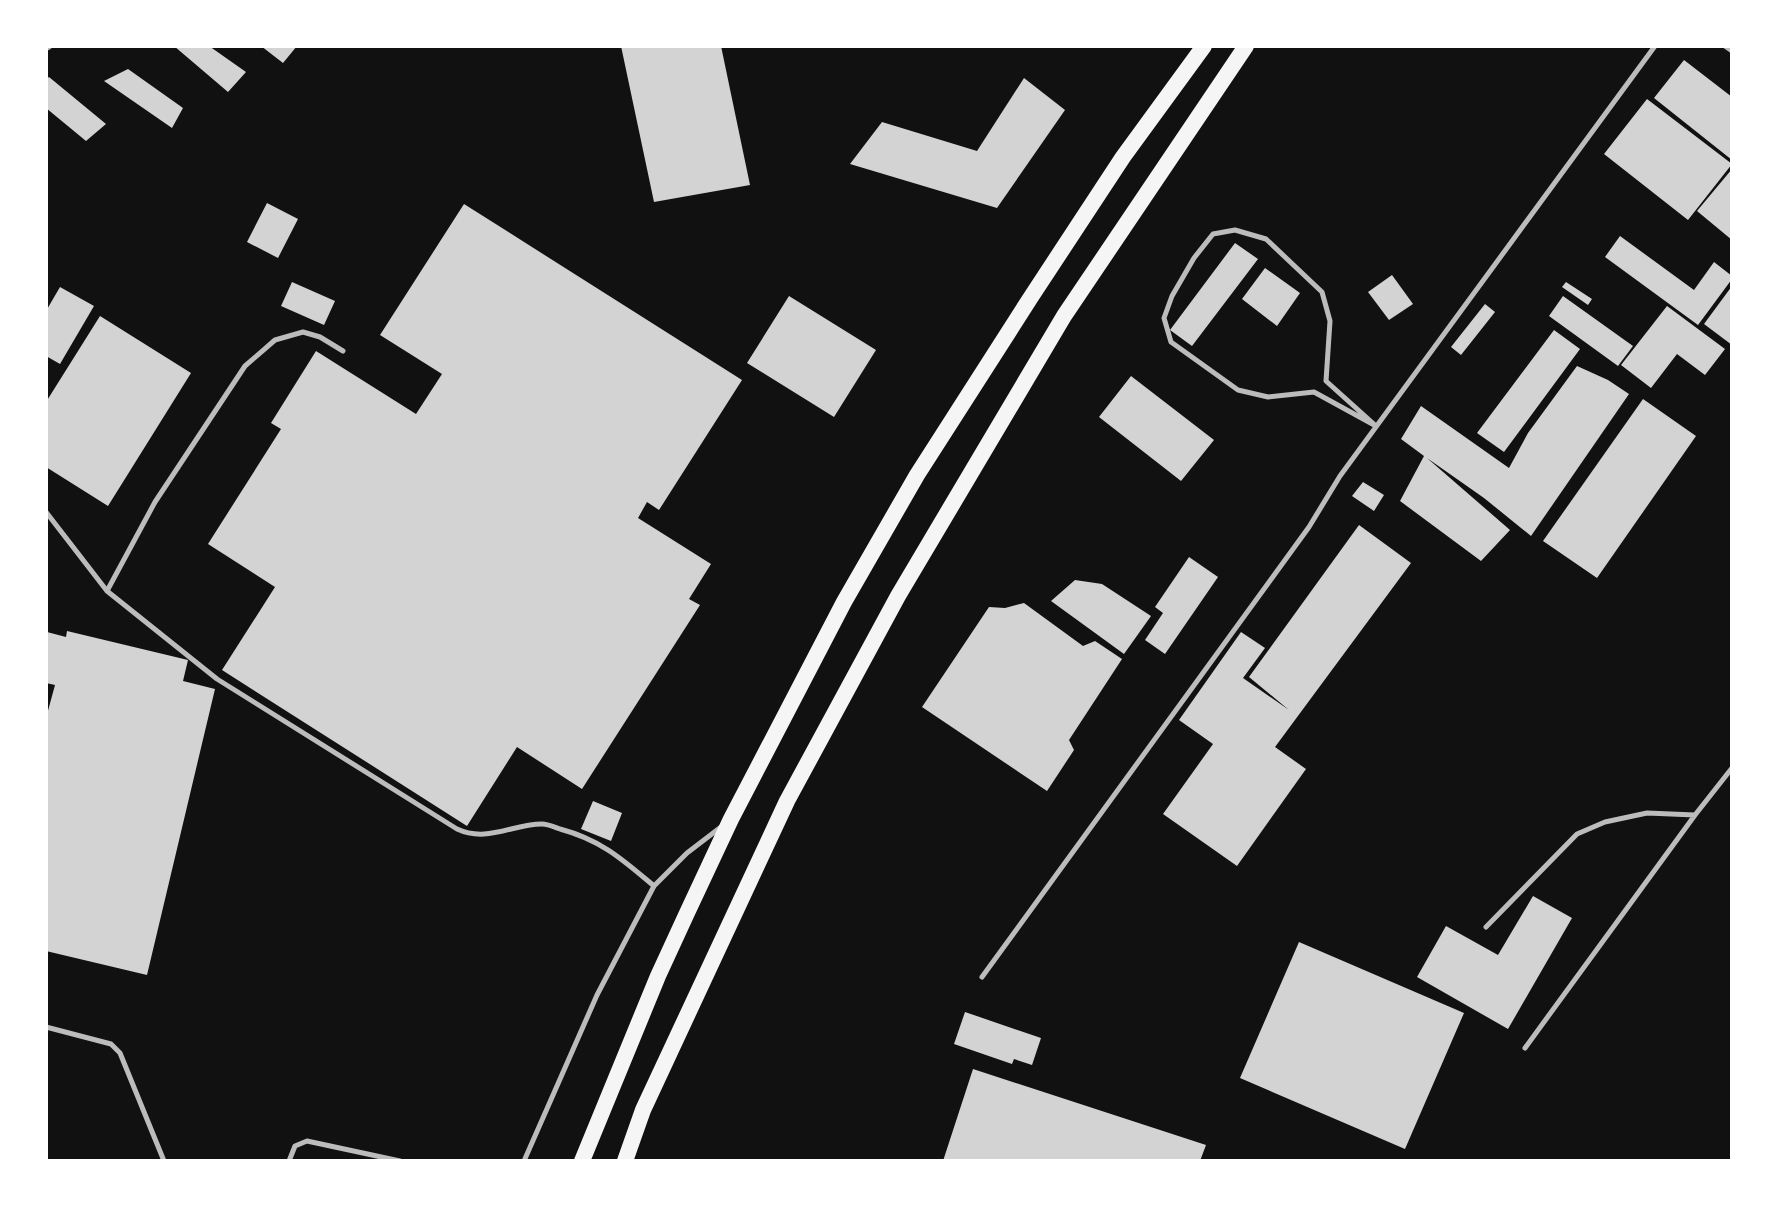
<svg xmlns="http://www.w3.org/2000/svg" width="1778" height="1207" viewBox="0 0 1778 1207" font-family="'PT Sans',sans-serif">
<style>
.building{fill:#d3d3d3}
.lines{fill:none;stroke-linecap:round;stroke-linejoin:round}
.service{stroke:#bcbcbc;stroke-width:5}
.minor{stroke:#bcbcbc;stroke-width:8}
.trunk{stroke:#f5f5f5;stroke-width:16}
</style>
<rect width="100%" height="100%" fill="#111"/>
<path class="building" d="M 174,46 L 209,46 L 246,72 L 228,92 Z
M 261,46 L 297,46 L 283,63 Z
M 621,46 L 721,46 L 750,185 L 654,202 Z
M 1684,60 L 1732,97 L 1732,160 L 1654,98 Z
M 128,69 L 183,108 L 172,128 L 104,81 Z
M 49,77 L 106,124 L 86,141 L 46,108 L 46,79 Z
M 1024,78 L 1065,110 L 997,208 L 850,164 L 882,122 L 977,151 Z
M 1647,99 L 1732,164 L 1688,220 L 1604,154 Z
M 1732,169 L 1732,240 L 1697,211 Z
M 267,203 L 298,219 L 278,258 L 247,242 Z
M 464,204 L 742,380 L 659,510 L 647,502 L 638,518 L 711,564 L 689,599 L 700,605 L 582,789 L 517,747 L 467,826 L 222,670 L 275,587 L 208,544 L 281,429 L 271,423 L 316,351 L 416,414 L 442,374 L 380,335 Z
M 1620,236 L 1694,290 L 1714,262 L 1732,276 L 1732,279 L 1698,325 L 1605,257 Z
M 1235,243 L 1258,259 L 1192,346 L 1170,330 Z
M 1265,268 L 1300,293 L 1277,326 L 1242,299 Z
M 1392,275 L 1413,304 L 1389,320 L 1368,292 Z
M 292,282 L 335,301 L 324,325 L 281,306 Z
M 1566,282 L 1592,299 L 1588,305 L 1562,287 Z
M 1732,286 L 1732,345 L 1704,324 Z
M 60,287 L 94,306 L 60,364 L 46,356 L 46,311 Z
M 789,296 L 876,350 L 834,417 L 747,363 Z
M 1563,296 L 1633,346 L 1618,366 L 1549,316 Z
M 1485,304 L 1495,312 L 1461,355 L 1451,347 Z
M 1667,306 L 1725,349 L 1705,375 L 1677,354 L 1651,388 L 1621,365 Z
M 100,316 L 191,373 L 108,506 L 46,467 L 46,402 Z
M 1554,330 L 1580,349 L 1504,452 L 1477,433 Z
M 1577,366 L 1608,380 L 1629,394 L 1531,536 L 1484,498 L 1427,458 L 1510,530 L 1481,561 L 1400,501 L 1424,456 L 1401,439 L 1421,406 L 1509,468 L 1528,433 Z
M 1131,376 L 1214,440 L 1181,481 L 1099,417 Z
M 1643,399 L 1696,436 L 1597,578 L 1543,541 Z
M 1363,482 L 1384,495 L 1374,511 L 1352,496 Z
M 1359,525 L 1411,563 L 1275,747 L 1306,769 L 1237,866 L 1163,814 L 1213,744 L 1179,720 L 1241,632 L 1265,648 L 1243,678 L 1289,710 L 1249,677 Z
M 1189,557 L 1218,577 L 1165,654 L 1145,640 L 1163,613 L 1155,607 Z
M 1075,580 L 1102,584 L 1151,616 L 1124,654 L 1051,601 Z
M 1024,603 L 1083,646 L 1095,641 L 1122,659 L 1069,740 L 1074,750 L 1047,791 L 922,707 L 989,607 L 1005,608 Z
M 67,631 L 188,660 L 183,681 L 215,689 L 147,975 L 46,951 L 46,718 L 55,685 L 46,683 L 46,636 L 47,632 L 66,637 Z
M 593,801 L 622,813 L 611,841 L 581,829 Z
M 1533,896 L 1572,918 L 1508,1029 L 1417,977 L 1446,926 L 1498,955 Z
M 1299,942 L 1464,1013 L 1405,1149 L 1240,1078 Z
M 965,1012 L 1041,1038 L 1032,1065 L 1014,1059 L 1012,1064 L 954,1044 Z
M 973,1069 L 1206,1145 L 1200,1161 L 943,1161 Z"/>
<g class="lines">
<path class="service" d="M 1725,46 L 1732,51
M 1235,230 L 1266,239 L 1322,292 L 1330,321 L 1326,381 L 1376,426 L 1314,392 L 1268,397 L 1238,390 L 1171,342 L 1164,318 L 1172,296 L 1194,258 L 1213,234 Z
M 343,351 L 320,337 L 303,332 L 275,340 L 245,366 L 155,502 L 107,591 L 217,679 L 457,829 C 487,843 512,824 542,824 C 548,824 554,827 560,829 C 601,840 622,859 654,886
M 46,512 L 107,591
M 1486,927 L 1577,834 L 1605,822 L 1647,813 L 1695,815 L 1732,768
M 982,977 L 1309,527 L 1340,476 L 1655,46
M 46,1027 L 111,1044 L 120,1053 L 164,1161
M 1525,1048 L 1695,815
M 289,1161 L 295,1146 L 307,1141 L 400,1161
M 524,1161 L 597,995 L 654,886 L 687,853 L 721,827"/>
<path class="minor" d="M 46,47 L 48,46"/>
<path class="trunk" d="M 582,1161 L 658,976 L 687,913 L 731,819 L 844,602 L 917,475 L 1031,297 L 1123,157 L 1204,46
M 625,1161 L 643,1110 L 787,801 L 898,596 L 1064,316 L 1246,46"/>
</g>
<rect width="1778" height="1207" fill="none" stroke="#ffffff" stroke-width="96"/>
</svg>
